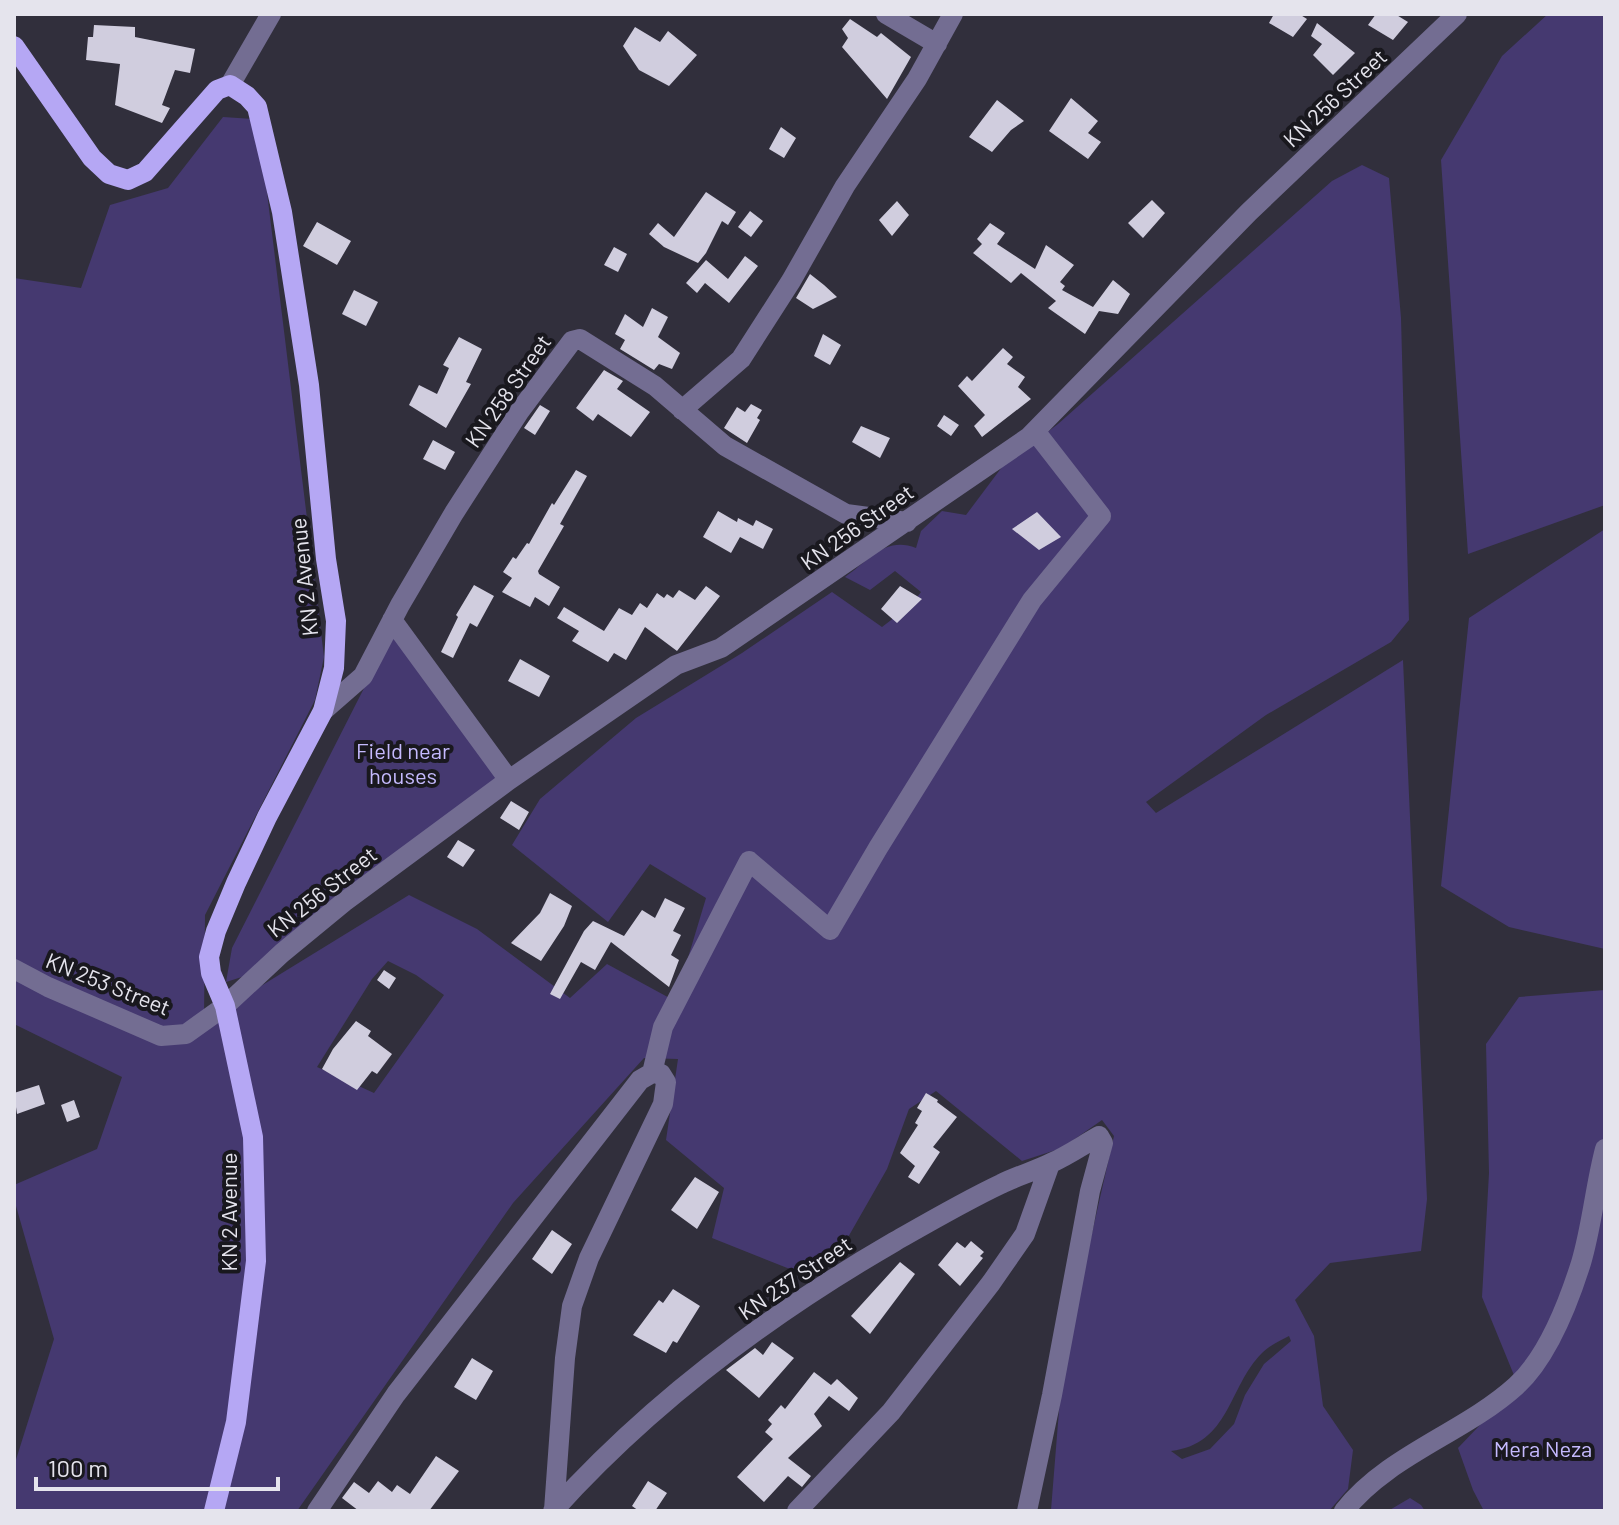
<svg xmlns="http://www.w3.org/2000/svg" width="1619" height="1525" viewBox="0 0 1619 1525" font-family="Barlow,sans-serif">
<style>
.green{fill:#453970;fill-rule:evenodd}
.building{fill:#d0cdde}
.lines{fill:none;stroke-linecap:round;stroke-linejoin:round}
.minor{stroke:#736d92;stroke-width:20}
.major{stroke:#b5a7f4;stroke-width:20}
.labels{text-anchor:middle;stroke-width:8;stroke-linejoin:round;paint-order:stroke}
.street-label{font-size:22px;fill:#e5e4ed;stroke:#19181e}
.park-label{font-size:22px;fill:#c5bafe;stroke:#19181e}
</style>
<rect width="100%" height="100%" fill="#312f3c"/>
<path class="green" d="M 1548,14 L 1605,14 L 1605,505 L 1468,554 L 1441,160 L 1502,56 Z
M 223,117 L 253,119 L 264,168 L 324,657 L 315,700 L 205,915 L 204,1021 L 409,895 L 477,929 L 570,998 L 607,964 L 675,1001 L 706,898 L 650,864 L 608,922 L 512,845 L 540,799 L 636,718 L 742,653 L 832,592 L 882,627 L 912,604 L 921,592 L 895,571 L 870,590 L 845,577 C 869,560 886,536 916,548 L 921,531 L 942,511 L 966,515 L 1002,467 L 1058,424 L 1332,181 L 1362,165 L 1389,178 L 1401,318 L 1409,620 L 1391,642 L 1266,715 L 1146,802 L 1156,813 L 1403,660 L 1427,1199 L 1421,1251 L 1330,1263 L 1295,1300 L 1314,1336 L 1323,1406 L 1353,1450 L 1348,1489 L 1329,1511 L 1051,1510 L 1063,1361 L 1114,1136 L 1102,1120 L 1062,1148 L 1022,1161 L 936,1091 L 909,1109 L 887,1169 L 847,1239 L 805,1275 L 712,1238 L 724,1188 L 666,1140 L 678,1059 L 644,1058 L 513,1203 L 297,1511 L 14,1511 L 14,1466 L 54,1339 L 14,1199 L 14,1185 L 97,1149 L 122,1077 L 14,1024 L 14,278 L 81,288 L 110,205 L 168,188 ZM 388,961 L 416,975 L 444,995 L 374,1093 L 317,1067 L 372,979 ZM 1289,1336 L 1291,1341 L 1264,1364 L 1245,1395 L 1234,1424 L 1210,1449 L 1182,1459 L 1171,1451 C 1230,1444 1228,1387 1262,1353 C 1269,1346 1281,1340 1289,1336 Z
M 1605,529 L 1605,949 L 1509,927 L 1441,886 L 1469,618 Z
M 391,635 L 502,776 L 245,976 L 226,982 L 232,948 Z
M 1605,990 L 1605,1511 L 1484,1511 L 1473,1490 L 1458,1448 L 1518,1385 L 1482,1297 L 1489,1173 L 1486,1044 L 1519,997 Z
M 1410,1498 L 1421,1505 L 1425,1511 L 1388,1511 Z"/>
<path class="building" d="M 1274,14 L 1299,14 L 1307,19 L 1293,37 L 1269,23 Z
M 1376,14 L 1395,14 L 1408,22 L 1393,40 L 1368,25 Z
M 850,19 L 877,37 L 881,33 L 911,57 L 887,99 L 842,47 L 848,38 L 842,29 Z
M 1317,23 L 1355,53 L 1333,75 L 1313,55 L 1322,44 L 1311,36 Z
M 94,25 L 135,27 L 135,37 L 195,49 L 190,73 L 175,70 L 162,105 L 170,108 L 162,123 L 115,105 L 120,64 L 86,60 L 88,37 L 93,37 Z
M 635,27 L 660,42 L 668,31 L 697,55 L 669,86 L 639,70 L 623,46 Z
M 1071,98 L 1098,121 L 1088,133 L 1101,142 L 1088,159 L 1049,131 Z
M 997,100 L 1024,121 L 1011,130 L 992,152 L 969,137 Z
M 781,127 L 796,138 L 784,158 L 769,149 Z
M 706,192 L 736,212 L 728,225 L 722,221 L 706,253 L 698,263 L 664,247 L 649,234 L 658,223 L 674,237 Z
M 1152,200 L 1165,213 L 1143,238 L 1128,223 Z
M 897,201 L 909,215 L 892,236 L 879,220 Z
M 750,211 L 763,221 L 751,237 L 738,227 Z
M 317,222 L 351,241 L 337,265 L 303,246 Z
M 990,223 L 1005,233 L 997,244 L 1035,269 L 1046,245 L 1074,265 L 1060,282 L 1065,286 L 1062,290 L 1093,307 L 1113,280 L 1130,294 L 1118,314 L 1099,311 L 1085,334 L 1048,308 L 1056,301 L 1021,273 L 1011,283 L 973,253 L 982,244 L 977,239 Z
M 614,247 L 627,254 L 618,272 L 604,265 Z
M 745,256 L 758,266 L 729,303 L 705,283 L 697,293 L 686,283 L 706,260 L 728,279 Z
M 810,274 L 824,285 L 837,297 L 813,309 L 796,298 Z
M 354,290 L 378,302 L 366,326 L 342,314 Z
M 652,308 L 668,317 L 658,337 L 680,353 L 672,369 L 659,364 L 654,370 L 620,349 L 625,340 L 615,334 L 625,314 L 643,327 Z
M 823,334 L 841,345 L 830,365 L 814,356 Z
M 459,337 L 482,349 L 466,382 L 471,384 L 446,428 L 409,405 L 419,385 L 437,394 L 449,368 L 443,365 Z
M 1003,348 L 1013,357 L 1007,364 L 1025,377 L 1018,387 L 1031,399 L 982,437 L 974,426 L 985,415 L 958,386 L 967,376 L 972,381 Z
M 604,370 L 623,381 L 617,389 L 650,412 L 631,437 L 598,414 L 593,421 L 576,408 Z
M 751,404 L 762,410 L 757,418 L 760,420 L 747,443 L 724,428 L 737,407 L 745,412 Z
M 540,405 L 550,411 L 535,435 L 524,428 Z
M 944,415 L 959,425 L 951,436 L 937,426 Z
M 861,426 L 890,438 L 880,458 L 852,442 Z
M 433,440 L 455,452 L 445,470 L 423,459 Z
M 576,470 L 587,476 L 560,524 L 564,526 L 538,571 L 539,574 L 560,587 L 549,606 L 535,597 L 530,607 L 502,592 L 512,578 L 503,572 L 513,557 L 516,559 L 527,543 L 529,544 L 552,503 L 554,505 Z
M 718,511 L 737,522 L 738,518 L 753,526 L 756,520 L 773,529 L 763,549 L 740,537 L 731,553 L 703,537 Z
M 1037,512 L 1061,537 L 1039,550 L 1012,529 Z
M 474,585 L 494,596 L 477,627 L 470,623 L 453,658 L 441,652 L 458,617 L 456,615 Z
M 706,586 L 720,596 L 677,651 L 645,627 L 626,660 L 614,653 L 608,662 L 572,641 L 579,631 L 557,618 L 564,607 L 604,631 L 619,608 L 632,615 L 640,603 L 647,608 L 657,593 L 664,598 L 667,594 L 673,598 L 679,590 L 695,600 Z
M 900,586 L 922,599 L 897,623 L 881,609 Z
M 520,659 L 550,676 L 539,697 L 508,681 Z
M 511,801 L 529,812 L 519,830 L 500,818 Z
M 458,840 L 475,850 L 463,867 L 447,857 Z
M 550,893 L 572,906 L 564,926 L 541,961 L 511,943 L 540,913 Z
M 665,898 L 685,908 L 673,931 L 681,935 L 671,955 L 679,960 L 669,987 L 611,942 L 595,970 L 581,962 L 560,999 L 550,994 L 584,931 L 593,921 L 624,936 L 642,910 L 655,918 Z
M 384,970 L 396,978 L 389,989 L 377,980 Z
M 356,1021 L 371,1031 L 368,1036 L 392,1054 L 377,1074 L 372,1071 L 357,1090 L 322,1069 L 333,1049 Z
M 39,1085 L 45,1104 L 17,1114 L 14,1093 Z
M 926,1093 L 938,1100 L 937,1102 L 957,1117 L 933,1147 L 940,1152 L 919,1184 L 908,1177 L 915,1166 L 900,1153 L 918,1125 L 915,1123 L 922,1111 L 917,1108 Z
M 74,1100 L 80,1117 L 67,1122 L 61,1105 Z
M 695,1177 L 719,1192 L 697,1229 L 671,1210 Z
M 552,1230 L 572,1244 L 552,1274 L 532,1259 Z
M 971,1241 L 984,1252 L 980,1256 L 983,1258 L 960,1286 L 938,1265 L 957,1242 L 965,1248 Z
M 900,1262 L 915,1274 L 870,1334 L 851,1316 Z
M 673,1289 L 700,1306 L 677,1343 L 673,1341 L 666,1353 L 633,1335 L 659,1300 L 663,1303 Z
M 772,1342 L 794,1358 L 759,1398 L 726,1370 L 755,1348 L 763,1355 Z
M 472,1358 L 493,1371 L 476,1400 L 454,1387 Z
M 814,1372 L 831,1385 L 837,1379 L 858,1398 L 849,1411 L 829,1396 L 814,1414 L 822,1426 L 788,1458 L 811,1476 L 802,1487 L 788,1476 L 764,1502 L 737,1477 L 773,1439 L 765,1432 L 772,1424 L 768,1420 L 781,1405 L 785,1409 Z
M 436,1456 L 459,1471 L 429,1511 L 359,1511 L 342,1498 L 354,1482 L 369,1493 L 378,1481 L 392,1492 L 397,1485 L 410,1494 Z
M 648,1481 L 667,1493 L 655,1511 L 639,1511 L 632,1506 Z"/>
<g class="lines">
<path class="minor" d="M 886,14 L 937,44
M 230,85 L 271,14
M 682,410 L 741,359 L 791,281 L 845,186 L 917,79 L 953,14
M 392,620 L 509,780
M 323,711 L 363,676 L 400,605 L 454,513 L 519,412 L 572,341 L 580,339 L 655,386 L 725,446 L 846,514 L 907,522
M 14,969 L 48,987 L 161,1036 L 186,1034 L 225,1006 L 282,953 L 344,902 L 509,780 L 676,665 L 721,648 L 1029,437 L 1249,212 L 1457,14
M 652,1073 L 663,1027 L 749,861 L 830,930 L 878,848 L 1032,600 L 1101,516 L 1035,431
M 317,1511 L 396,1394 L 640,1080 L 652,1073 L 661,1074 L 666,1082 L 663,1104 L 589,1258 L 572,1306 L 565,1358 L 554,1510
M 553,1511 C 651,1402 768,1315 894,1242 C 929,1222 965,1201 1001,1184 C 1017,1176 1035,1171 1051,1163 C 1067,1156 1083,1145 1099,1136 L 1103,1143 L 1090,1191 L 1052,1395 L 1027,1511
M 797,1511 L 891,1412 L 991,1283 L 1025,1234 L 1050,1164
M 1344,1511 C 1388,1455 1464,1433 1516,1386 C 1547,1358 1569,1301 1581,1263 C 1592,1226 1595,1187 1605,1149"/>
<path class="major" d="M 14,46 L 92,158 L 109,174 L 128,180 L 145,172 L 217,90 L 230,85 L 247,96 L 257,107 L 282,212 L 309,385 L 326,559 L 336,621 L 334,668 L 323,711 L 267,817 L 236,883 L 216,931 L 209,957 L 211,973 L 225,1006 L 253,1137 L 256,1261 L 236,1422 L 214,1511"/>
</g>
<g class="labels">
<g class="street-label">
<text transform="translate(1335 98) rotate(-43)" y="8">KN 256 Street</text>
<text transform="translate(508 391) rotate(-55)" y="8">KN 258 Street</text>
<text transform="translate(857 527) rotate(-35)" y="8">KN 256 Street</text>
<text transform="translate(304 577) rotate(-96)" y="8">KN 2 Avenue</text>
<text transform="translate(322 892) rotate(-38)" y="8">KN 256 Street</text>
<text transform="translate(108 984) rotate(22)" y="8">KN 253 Street</text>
<text transform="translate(229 1212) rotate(-90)" y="8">KN 2 Avenue</text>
<text transform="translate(795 1278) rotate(-34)" y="8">KN 237 Street</text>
</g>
<g class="park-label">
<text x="403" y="759">Field near<tspan x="403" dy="25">houses</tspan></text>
<text x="1543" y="1457">Mera Neza</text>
</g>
</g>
<rect width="1619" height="1525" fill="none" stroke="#e5e4ed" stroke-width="32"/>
<path d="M36 1477v12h242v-12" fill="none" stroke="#e5e4ed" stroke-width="4"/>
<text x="48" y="1477" font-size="24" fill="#e5e4ed" stroke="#19181e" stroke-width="6" paint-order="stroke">100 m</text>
</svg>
